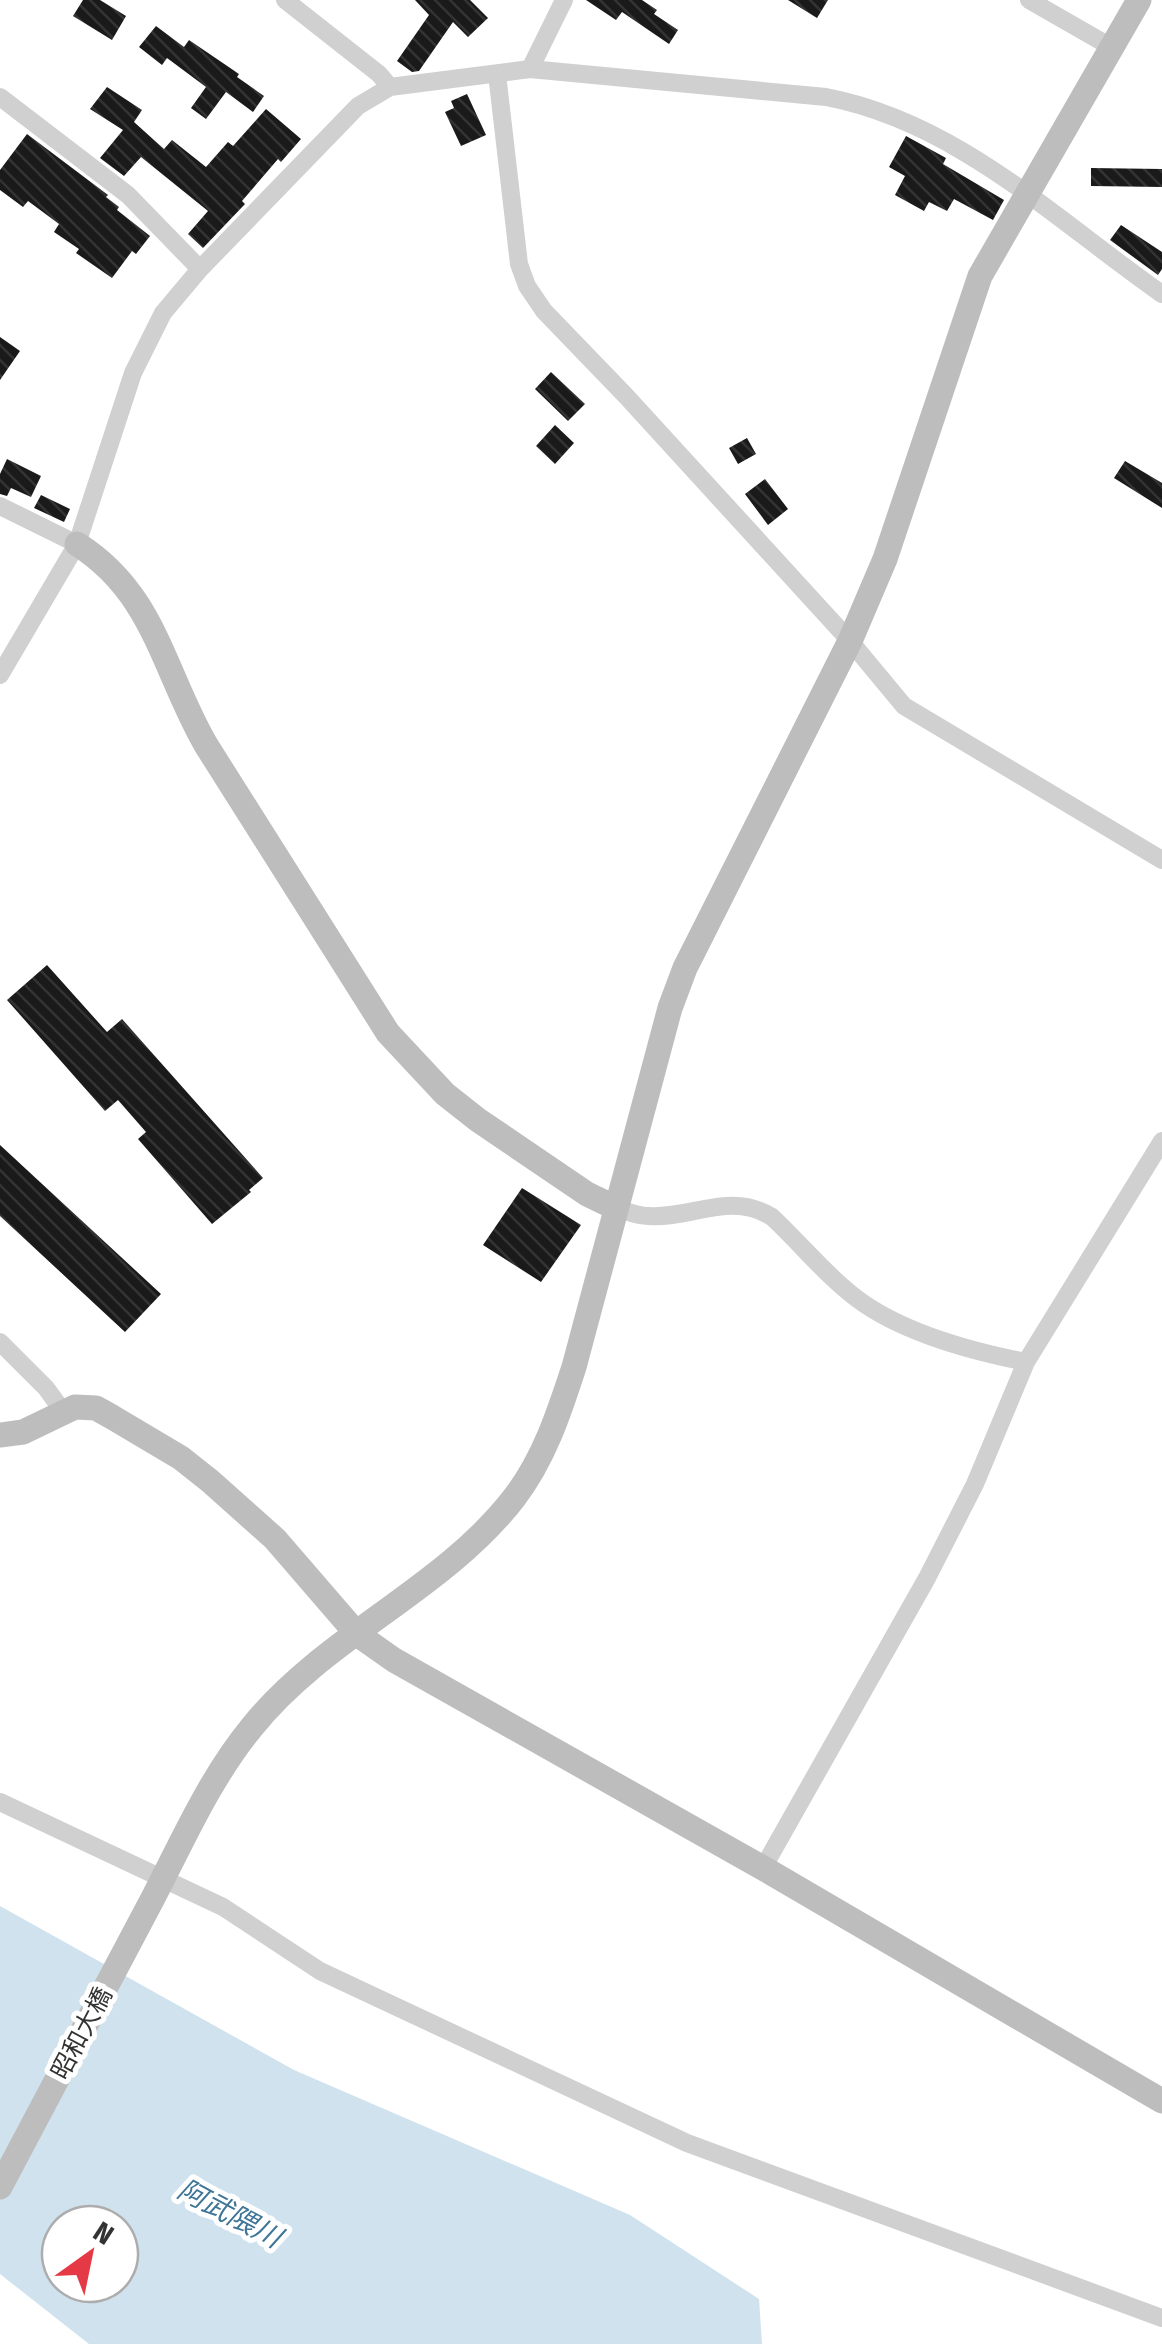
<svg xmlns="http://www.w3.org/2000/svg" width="1162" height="2344" viewBox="0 0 1162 2344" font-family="'Fira Sans Condensed','Noto Sans JP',sans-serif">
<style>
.water{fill:#cfe2ee;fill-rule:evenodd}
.building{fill:url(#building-back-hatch)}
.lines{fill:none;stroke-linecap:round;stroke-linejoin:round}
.street{stroke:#d0d0d0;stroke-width:18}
.secondary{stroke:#bdbdbd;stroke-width:25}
.labels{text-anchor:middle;stroke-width:10;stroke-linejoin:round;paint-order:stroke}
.street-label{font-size:25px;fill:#333;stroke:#fff}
.water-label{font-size:28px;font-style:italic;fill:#3f7597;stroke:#fff}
</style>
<defs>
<pattern id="building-back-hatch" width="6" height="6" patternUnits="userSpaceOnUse" patternTransform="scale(2.5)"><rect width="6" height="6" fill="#1a1a1a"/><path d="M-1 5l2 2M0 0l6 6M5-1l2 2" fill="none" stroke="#333"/></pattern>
</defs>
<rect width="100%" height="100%" fill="#fff"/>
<path class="water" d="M 0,1906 L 294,2070 L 630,2215 L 759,2299 L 762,2344 L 89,2344 L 0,2274 ZM 60,2224 L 120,2224 L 120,2284 L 60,2284 Z"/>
<path class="building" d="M 83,0 L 100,0 L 126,16 L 112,40 L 73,16 Z
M 415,0 L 470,0 L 488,18 L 468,37 L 453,22 L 419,71 L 412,72 L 397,61 L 429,15 Z
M 586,0 L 642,0 L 657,10 L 654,14 L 678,30 L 669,44 L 622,12 L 616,20 Z
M 788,0 L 828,0 L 817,18 Z
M 156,26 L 184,47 L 189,40 L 239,74 L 237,77 L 264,96 L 253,112 L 226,92 L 206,119 L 191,108 L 206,87 L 167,58 L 162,65 L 139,47 Z
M 107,87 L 142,110 L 134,122 L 164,149 L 172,140 L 206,167 L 228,142 L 233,146 L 266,109 L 301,139 L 281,162 L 278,159 L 242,201 L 245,204 L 203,248 L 188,234 L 208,211 L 141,157 L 124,176 L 100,158 L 123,130 L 90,109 Z
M 467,94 L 486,135 L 461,146 L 445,112 L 454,108 L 451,101 Z
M 27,134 L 108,195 L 106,197 L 119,207 L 117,210 L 150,236 L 136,254 L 132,251 L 112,278 L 76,253 L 79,249 L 54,232 L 59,224 L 28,201 L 23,207 L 0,190 L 0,170 Z
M 906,136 L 946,158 L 943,164 L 1004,200 L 993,220 L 954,199 L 947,211 L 929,202 L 924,211 L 895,195 L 905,176 L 889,167 Z
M 1091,168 L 1162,169 L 1162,187 L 1091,186 Z
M 1121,225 L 1162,252 L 1162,269 L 1158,275 L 1110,240 Z
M 0,337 L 20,351 L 0,380 Z
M 551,372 L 585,404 L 568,421 L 535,389 Z
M 555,425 L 574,443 L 555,464 L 536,446 Z
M 747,438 L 756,454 L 738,464 L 729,448 Z
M 7,459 L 41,476 L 31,497 L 11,488 L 7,496 L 0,494 L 0,474 Z
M 1125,461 L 1162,483 L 1162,508 L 1114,478 Z
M 765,479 L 788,509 L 768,525 L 745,494 Z
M 41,495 L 70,509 L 64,522 L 34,508 Z
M 47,965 L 107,1032 L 122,1019 L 263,1178 L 249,1190 L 251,1192 L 212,1224 L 138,1139 L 146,1132 L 118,1100 L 105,1111 L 7,1000 Z
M 0,1145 L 161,1294 L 125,1332 L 0,1216 Z
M 522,1188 L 581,1225 L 541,1282 L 483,1245 Z"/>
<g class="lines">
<path class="street" d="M 285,0 L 379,74 L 390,87
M 1029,0 L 1111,47
M 530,69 L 564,0
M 497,74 L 519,264 L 527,286 L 544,311 L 626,396 L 850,641 L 904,706 L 1162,860
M 0,97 L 128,195 L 200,269
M 0,506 L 77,544 L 133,373 L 163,313 L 200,269 L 358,106 L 390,87 L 530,69 L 826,97 C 957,122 1056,220 1162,294
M 0,675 L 77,544
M 616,1208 C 626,1211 637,1216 648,1216 C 692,1219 730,1191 772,1217 C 799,1242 822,1271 851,1294 C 896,1331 970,1351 1026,1362
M 0,1342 L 46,1388 L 62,1410
M 0,1802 L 223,1907 L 320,1971 L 687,2143 L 1162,2318
M 763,1868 L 927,1578 L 975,1484 L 1026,1362 L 1162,1141"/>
<path class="secondary" d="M 77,544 C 155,593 163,671 206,745 L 388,1033 L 445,1094 L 478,1120 L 587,1194 L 616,1208
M 0,1435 L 23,1432 L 75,1407 L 96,1408 L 112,1417 L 181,1458 L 210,1481 L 275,1539 L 357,1634 L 394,1660 L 763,1868 L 1162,2101
M 0,2187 C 51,2091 102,1994 153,1898 C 183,1840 210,1778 252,1727 C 325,1636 443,1590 514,1498 C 544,1459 559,1413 574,1367 L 670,1008 L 685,968 L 850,641 L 885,559 L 980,276 L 1139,0"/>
</g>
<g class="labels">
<g class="street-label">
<text transform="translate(81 2033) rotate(-62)" y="9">昭和大橋</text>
</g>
<g class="water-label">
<text transform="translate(230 2213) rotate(28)" y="10">阿武隈川</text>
</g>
</g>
<g transform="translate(90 2254) rotate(33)"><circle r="48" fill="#ffffff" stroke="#adadad" stroke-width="2.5"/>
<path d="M0-8L18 38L0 25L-18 38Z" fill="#e63946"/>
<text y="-15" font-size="28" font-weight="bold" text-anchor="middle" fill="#333333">N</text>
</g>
</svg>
